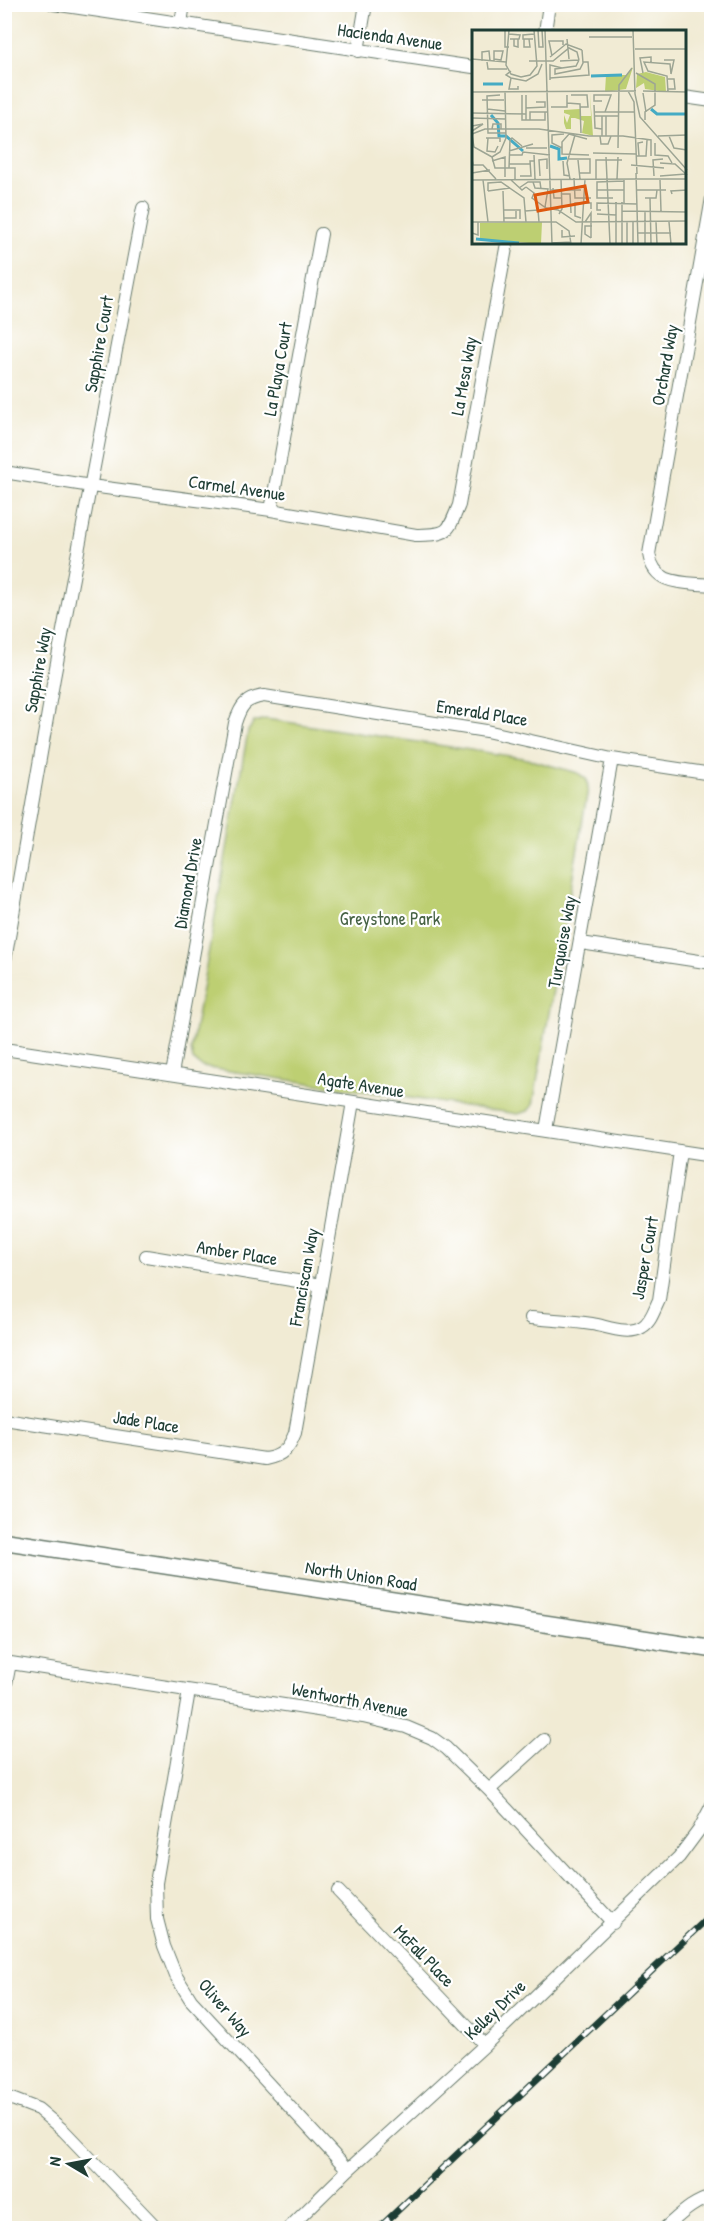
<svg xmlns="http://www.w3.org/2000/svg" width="716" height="2233" viewBox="0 0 716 2233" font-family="'Patrick Hand',sans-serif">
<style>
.green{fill:#bdcf72;stroke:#6e8653;stroke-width:1.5}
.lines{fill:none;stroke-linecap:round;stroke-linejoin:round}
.street-casing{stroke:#687a6c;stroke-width:14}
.secondary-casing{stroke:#687a6c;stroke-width:19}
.street{stroke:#fff;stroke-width:12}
.secondary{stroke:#fff;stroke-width:16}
.rail-casing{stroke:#1f3d34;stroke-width:7}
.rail{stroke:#fff;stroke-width:4.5;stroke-dasharray:14;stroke-linecap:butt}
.labels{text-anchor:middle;stroke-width:4.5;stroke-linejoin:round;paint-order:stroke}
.street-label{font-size:18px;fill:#1f3d34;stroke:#fff}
.park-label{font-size:18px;fill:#466244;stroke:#fff}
.inset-river{fill:none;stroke:#45abc4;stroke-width:3}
.inset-road{fill:none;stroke:#9da594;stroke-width:1.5}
.view{fill:#de580e;fill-opacity:0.15;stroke:#de580e;stroke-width:3}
.inset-edge{fill:none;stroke:#1f3d34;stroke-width:3}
</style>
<rect width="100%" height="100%" fill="#fff"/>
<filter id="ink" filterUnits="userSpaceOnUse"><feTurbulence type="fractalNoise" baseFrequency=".0167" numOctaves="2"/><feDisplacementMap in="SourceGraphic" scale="12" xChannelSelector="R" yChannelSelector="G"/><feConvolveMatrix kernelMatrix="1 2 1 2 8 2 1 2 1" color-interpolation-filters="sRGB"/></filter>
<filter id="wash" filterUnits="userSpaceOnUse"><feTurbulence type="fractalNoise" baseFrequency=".008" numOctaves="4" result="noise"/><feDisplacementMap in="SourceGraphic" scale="24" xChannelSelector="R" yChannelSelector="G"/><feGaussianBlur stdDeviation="1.35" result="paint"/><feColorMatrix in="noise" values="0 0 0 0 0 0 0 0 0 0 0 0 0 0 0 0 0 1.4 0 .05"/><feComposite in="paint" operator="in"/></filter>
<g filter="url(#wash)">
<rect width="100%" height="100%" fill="#f1ebd4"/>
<path class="green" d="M 266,719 L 523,758 L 578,773 L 587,780 L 588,789 L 533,1105 L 528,1111 L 518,1114 L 202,1067 L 193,1060 L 191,1050 L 248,731 L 254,722 Z"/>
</g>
<g filter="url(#ink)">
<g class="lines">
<g class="street-casing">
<path id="street" d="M 53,4 L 473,67
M 181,23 L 184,4
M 545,32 L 549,4
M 358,51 L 366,4
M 684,97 L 712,101
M 712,198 L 649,554 C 654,587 685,582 712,585
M 4,472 L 91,486 L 271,510 L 416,535 C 448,534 447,535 459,505 L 507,243
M 271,510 L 321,234
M 581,943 L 712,963
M 4,966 L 54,678 L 143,208
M 4,1049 L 712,1156
M 172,1074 L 235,723 C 241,705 245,699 264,696 L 486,731 L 612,759 L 712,774
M 546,1130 L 612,759
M 146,1256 L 321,1285
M 531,1318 C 551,1320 572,1321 592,1324 C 606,1326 628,1336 642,1327 C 651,1322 654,1310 659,1300 L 680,1151
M 4,1419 L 265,1459 C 283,1456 289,1448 295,1433 L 353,1102
M 4,1662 L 363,1717 L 406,1727 L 432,1738 L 446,1748 L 489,1790 L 613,1923
M 189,1691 L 156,1883 L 157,1919 L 164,1946 L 176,1976 L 191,2000 L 348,2170
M 4,1694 L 10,1663
M 489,1790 L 544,1740
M 338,1891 L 485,2045
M 4,2096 L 38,2109 L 64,2131 L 157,2228
M 289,2228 L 348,2170 L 485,2045 L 679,1857 L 699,1830 L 712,1805
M 665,2228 C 679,2216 693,2201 712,2197"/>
</g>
<g class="secondary-casing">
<path id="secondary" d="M 4,1541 L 712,1649"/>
</g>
<use href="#street" class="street"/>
<use href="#secondary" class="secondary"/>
<g class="rail-casing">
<path id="rail" d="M 379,2228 L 712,1914"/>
</g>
<use href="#rail" class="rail"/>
</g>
</g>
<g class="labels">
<g class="street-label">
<text transform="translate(390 37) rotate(8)" y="6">Hacienda Avenue</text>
<text transform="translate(99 344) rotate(-80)" y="6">Sapphire Court</text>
<text transform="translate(665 365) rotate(-80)" y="6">Orchard Way</text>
<text transform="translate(278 369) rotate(-80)" y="6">La Playa Court</text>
<text transform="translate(464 376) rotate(-80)" y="6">La Mesa Way</text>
<text transform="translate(237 488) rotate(8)" y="6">Carmel Avenue</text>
<text transform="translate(38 670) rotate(-80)" y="6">Sapphire Way</text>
<text transform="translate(482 713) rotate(9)" y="6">Emerald Place</text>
<text transform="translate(188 883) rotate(-80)" y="6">Diamond Drive</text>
<text transform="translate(562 942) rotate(-80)" y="6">Turquoise Way</text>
<text transform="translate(361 1085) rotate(9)" y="6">Agate Avenue</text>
<text transform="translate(237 1253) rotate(9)" y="6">Amber Place</text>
<text transform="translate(645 1258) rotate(-80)" y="6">Jasper Court</text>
<text transform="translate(304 1277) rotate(-80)" y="6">Franciscan Way</text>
<text transform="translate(146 1422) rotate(9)" y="6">Jade Place</text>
<text transform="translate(361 1576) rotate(9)" y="6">North Union Road</text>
<text transform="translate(350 1700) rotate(11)" y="6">Wentworth Avenue</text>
<text transform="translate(424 1956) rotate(46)" y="6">McFall Place</text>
<text transform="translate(225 2008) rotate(49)" y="6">Oliver Way</text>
<text transform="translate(495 2010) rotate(-44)" y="6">Kelley Drive</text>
</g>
<g class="park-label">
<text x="390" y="925">Greystone Park</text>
</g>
</g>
<g transform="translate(472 30)">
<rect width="214" height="214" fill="#f1ebd4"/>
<path d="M 161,37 L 154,59 L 133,62 L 134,45 L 155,45 ZM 174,42 L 193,47 L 194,62 L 173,59 L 172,53 L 164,58 L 165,44 ZM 118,63 L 121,106 L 110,103 L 112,91 L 103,88 L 99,88 L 99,99 L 94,99 L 92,93 L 92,85 L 95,93 L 98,85 L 92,83 L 92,80 L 108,79 L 108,86 L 119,86 ZM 70,192 L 69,214 L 8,209 L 8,193 Z" fill="#bdcf72"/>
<path class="inset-river" d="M 119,46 L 150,45M 11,54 L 31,54M 179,79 L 185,84 L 215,84M 19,85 L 26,93 L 27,106 L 34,106 L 51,121M 78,116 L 87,119 L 87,129 L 95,128M 4,209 L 47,213"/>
<path class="inset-road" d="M 33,0 L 33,17 L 37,17M 37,0 L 34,35 L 39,44 L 49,47 L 58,45 L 65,36 L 62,0M 66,0 L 67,17 L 71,17 L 70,0M 73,0 L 80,214M 161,0 L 163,64 L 168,87 L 215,140M 37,4 L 48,5 L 47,9 L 38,9M 117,7 L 160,7M 42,9 L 42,16 L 46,17 L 46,9M 52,9 L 52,17 L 58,17 L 57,9M 61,9 L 51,9 L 51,5 L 62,4M 95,9 L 97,29M 163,19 L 215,19M 80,26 L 77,11 L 91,11 L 91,15M 78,27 L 94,14 L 110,20M 0,29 L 34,32M 107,30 L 104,36 L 83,39 L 83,44 L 108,39 L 111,33 L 110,20M 192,30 L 202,30 L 199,44M 10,31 L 10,22 L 17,21 L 18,31M 57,31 L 81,31 L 97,18 L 105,22 L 107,30M 88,31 L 107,30M 15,32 L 16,39 L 35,39M 22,32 L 22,21 L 31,21 L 29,30 L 22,29M 39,41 L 34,45 L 39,48 L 54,51 L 66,44 L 70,34M 164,43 L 183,54 L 183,75 L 173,82 L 173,90M 171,43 L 168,28 L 179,27 L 179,32M 39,48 L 37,59 L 46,59 L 46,56M 78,48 L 117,45 L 116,32 L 111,32M 78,50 L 78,35 L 90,38M 196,59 L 203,59 L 202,49 L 196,49M 156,61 L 162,72 L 163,94M 171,61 L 215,62M 0,62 L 164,61M 196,62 L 195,46 L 176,41 L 172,32 L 198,34 L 199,44M 171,63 L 174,82M 28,65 L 15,66 L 16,103 L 34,103M 50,65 L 50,90 L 73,90 L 73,82M 54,65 L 54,90M 99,65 L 115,65 L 116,77 L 108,77M 10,70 L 32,70M 130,71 L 122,71 L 122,65 L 139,65 L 133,82M 95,73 L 108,74 L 109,103M 122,75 L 123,98 L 130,99M 79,77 L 95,77 L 95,65M 54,78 L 73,77 L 73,72 L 64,72M 15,79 L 33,81M 122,82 L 162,82M 0,83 L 54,84M 122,86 L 147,86M 130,86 L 130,106M 134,86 L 134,106M 0,88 L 33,89M 58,90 L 58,82 L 75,82M 163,94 L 165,144M 0,96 L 11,94 L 0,101M 20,99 L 21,94 L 29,94 L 29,99M 0,104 L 13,99 L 67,99 L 117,106 L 151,106 L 179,110 L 179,126M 0,105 L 2,117 L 20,127M 128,106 L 129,114 L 136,114 L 139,106M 186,106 L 215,105M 197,106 L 202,118 L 215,120M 14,108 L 28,108 L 28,112M 16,108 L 15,121 L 23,122 L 26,116M 115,109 L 97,104 L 90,112 L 90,124 L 117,125M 183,113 L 183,125 L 196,126 L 200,133M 54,118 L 75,118M 90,118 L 80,113 L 80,105 L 92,104M 146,118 L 147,55 L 160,38M 37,121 L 61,114M 121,123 L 164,124M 37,125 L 50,125 L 51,122 L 78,125M 62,125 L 63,149M 165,126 L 174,126 L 175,110M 167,126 L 166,113 L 171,112M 20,127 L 28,122 L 34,108 L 33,62M 20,127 L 23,138 L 43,138 L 43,149M 134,127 L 138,214M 0,129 L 1,135 L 11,135 L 24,149M 97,129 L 118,129 L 118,143 L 107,143M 106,130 L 108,149M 20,131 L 33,127 L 33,147M 91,131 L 92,145 L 98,146M 188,133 L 203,134 L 215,145M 37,134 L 58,134M 159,135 L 192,138M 37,138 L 38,110 L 40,108 L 50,116M 0,143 L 18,140M 164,143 L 166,214M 48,146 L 59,146 L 58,131 L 62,131M 68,146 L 67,130 L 75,129 L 75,139M 182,146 L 181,130 L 191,129M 188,146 L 214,144M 102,148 L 103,168 L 119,168M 98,149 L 95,133 L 103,105M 124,149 L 124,130 L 150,130M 145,149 L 146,127M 165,149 L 215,149M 0,150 L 165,149M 11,150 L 16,192M 39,150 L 50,160 L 54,157M 152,150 L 152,173M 188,150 L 189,181M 61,152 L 63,158 L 76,159 L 73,177M 54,157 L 62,163 L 60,168 L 74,178 L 86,180 L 104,192 L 215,191M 47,158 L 56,152 L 68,152 L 69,159M 81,158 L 82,168 L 90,168M 79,160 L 109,160M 125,160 L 152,160M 165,160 L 194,160M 16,161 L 16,153 L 29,152 L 52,168 L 54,192M 16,161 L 38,158M 31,161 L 32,192M 90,164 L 98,164 L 99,183M 200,164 L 199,161 L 215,160M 141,168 L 125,168 L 125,152 L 152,151M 173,168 L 184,168 L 185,160M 178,168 L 179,214M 144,172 L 144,214M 32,180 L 48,180 L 48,189M 129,180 L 125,180 L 125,173 L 165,174M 53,181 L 66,180 L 67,192M 150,181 L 215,182M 173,181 L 173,214M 87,184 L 90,179 L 89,149M 125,184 L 144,185M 32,188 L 44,188 L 44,181M 109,188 L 103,186 L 103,173 L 119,173 L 119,179M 0,192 L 84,192 L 97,201 L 99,214M 113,192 L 119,183 L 119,208M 155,192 L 155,214M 184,192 L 185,214M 197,192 L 199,214M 90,200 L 90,207 L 103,206M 0,203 L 6,205 L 6,192M 166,203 L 199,203M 119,208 L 113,204 L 113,196 L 120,196M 80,213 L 99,212M 109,214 L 113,149M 138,214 L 215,214M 150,214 L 150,172M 161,214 L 161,192"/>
<path class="view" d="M 113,156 L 116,172 L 66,181 L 63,165 Z"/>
<rect width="214" height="214" class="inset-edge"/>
</g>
<rect width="716" height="2233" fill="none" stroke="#fff" stroke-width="24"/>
<g transform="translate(69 2164) rotate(280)" stroke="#ffffff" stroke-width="4.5" paint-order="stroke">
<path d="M0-4.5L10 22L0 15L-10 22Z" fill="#1f3d34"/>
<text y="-9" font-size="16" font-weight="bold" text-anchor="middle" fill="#1f3d34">N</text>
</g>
</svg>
